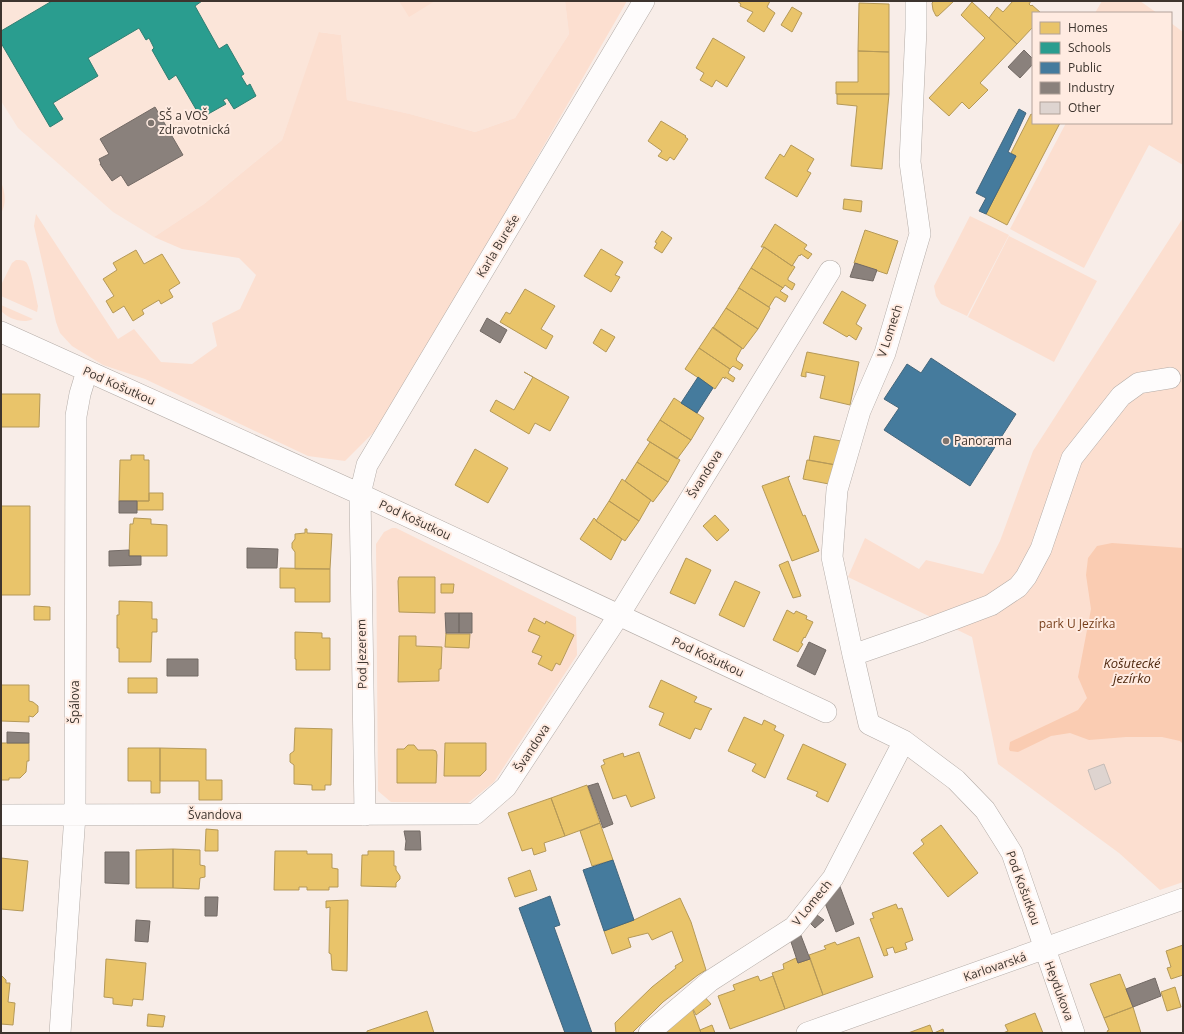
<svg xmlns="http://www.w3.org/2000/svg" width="1184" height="1034" viewBox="0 0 1184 1034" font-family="'Open Sans',sans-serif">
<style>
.built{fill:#fbe5d9}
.green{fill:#fcdfd0}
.water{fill:#faccb2}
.homes{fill:#e9c46a;stroke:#b59958}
.schools{fill:#2a9d8f;stroke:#307e72}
.public{fill:#457b9d;stroke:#43667c}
.industry{fill:#8a817c;stroke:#736a65}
.building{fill:#ded4d0;stroke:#c5bcb7}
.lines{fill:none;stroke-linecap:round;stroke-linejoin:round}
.minor-casing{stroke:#b4aca7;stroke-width:22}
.minor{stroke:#fefcfc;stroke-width:21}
.poi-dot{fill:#7e756f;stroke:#ffebe1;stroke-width:1.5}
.labels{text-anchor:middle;stroke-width:4;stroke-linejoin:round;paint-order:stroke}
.poi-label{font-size:12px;fill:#3d342e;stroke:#ffebe1;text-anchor:start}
.street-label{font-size:12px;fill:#3d342e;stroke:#ffebe1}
.park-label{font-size:12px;fill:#763e1a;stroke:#ffebe1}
.water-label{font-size:13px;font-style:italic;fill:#4f280e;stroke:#ffebe1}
</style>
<rect width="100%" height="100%" fill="#f8ede8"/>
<path class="built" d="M 1,1 L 565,1 L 569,34 L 515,118 L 475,132 L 410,114 L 347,100 L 341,35 L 320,32 L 282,140 L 204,204 L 154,237 L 113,212 L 18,128 L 1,101 Z"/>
<path class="green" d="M 399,1 L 435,1 L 409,17 Z
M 565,1 L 627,1 L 494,232 L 380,426 L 345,461 L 308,456 L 145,379 L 103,365 L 72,346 L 60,333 L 56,322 L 34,226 L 36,214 L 118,339 L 134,329 L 161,362 L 192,364 L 217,346 L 212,323 L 240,309 L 256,275 L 239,258 L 182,249 L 154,237 L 204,204 L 282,140 L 319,32 L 341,35 L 347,100 L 410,114 L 475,132 L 515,118 L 569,34 Z
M 1102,1 L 1140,1 L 1157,13 L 1095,13 Z
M 1171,23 L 1183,32 L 1183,165 L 1149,145 L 1084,268 L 1010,229 L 1066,123 L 1171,123 Z
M 1,182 C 5,191 7,204 1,213 Z
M 970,216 L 1009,235 L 967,316 L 941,304 L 936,296 L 934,286 Z
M 1183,218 L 1183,882 L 1160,890 L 1119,853 L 998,764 L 972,637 L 848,577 L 865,538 L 919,569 L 926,560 L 983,574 L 1000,541 L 1033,451 Z
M 1009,236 L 1097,281 L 1054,362 L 968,317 Z
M 16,260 C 20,260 23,260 26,262 C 31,267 36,298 38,306 L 37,312 L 1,296 L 1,285 L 12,263 Z
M 1,305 L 33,319 C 23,324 9,319 1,311 Z
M 392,528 L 396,528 L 576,617 L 577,655 L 494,782 L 468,803 L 391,802 L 378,791 L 376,544 L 384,532 Z"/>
<path class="water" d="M 1112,543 L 1183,548 L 1183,744 L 1180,741 L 1162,737 L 1126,737 L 1089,740 L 1070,733 L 1051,736 L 1018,752 L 1010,751 L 1009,749 L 1010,742 L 1078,710 L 1087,698 L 1078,677 L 1091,609 L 1086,575 L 1088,558 L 1097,546 Z"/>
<path class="homes" d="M 737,1 L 770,1 L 767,7 L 775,13 L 764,32 L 747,21 L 753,12 L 740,6 L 741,4 Z
M 934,1 L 954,1 L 938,16 L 936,16 L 933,10 L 932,3 Z
M 1013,1 L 1031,1 L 1029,4 L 1031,6 L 1032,5 L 1041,13 L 1033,13 L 1033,27 L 1017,44 L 989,18 L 997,7 L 1003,12 Z
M 972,2 L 1017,44 L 980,83 L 988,90 L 969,109 L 962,102 L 949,116 L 929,98 L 985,38 L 961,15 Z
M 859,3 L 889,4 L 889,52 L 858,51 Z
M 792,7 L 802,13 L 792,32 L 781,25 Z
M 713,38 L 745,57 L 727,87 L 716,80 L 712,87 L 700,80 L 704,73 L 696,68 Z
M 858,51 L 889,52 L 889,94 L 836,94 L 836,82 L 858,82 Z
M 837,94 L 889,94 L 882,169 L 851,166 L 857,106 L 837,104 Z
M 1031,114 L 1033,115 L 1033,123 L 1060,123 L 1007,225 L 986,214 L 1016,156 L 1011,153 Z
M 661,121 L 686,136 L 685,137 L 688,139 L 674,160 L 670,157 L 667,161 L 658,156 L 662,151 L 648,141 Z
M 791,145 L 814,159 L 807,171 L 811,173 L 797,197 L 765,178 L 780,154 L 784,157 Z
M 844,199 L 862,201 L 861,212 L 843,209 Z
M 775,224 L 807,245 L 804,249 L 812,254 L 808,259 L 801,254 L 800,256 L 799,255 L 792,266 L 764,247 L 761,247 Z
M 865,230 L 898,241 L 887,274 L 854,263 Z
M 662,231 L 672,238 L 662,253 L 654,248 L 657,243 L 655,242 Z
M 764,247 L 792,266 L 792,265 L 795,267 L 788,278 L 788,280 L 795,284 L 792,290 L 785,285 L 783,288 L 751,268 Z
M 601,249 L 623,262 L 615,275 L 620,277 L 611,292 L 584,276 Z
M 136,250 L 144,264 L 162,254 L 180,283 L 169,290 L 173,297 L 161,304 L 159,300 L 142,310 L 144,314 L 133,321 L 124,306 L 113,313 L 106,301 L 114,296 L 103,279 L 117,270 L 113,263 Z
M 751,268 L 783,288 L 780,291 L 788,296 L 785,302 L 777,297 L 775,297 L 769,307 L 739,288 L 738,289 Z
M 739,288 L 770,308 L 758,329 L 726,308 Z
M 525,289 L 555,306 L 541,329 L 553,336 L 546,349 L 500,322 L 506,312 L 510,314 Z
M 842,291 L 866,305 L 856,324 L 862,328 L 856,340 L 849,335 L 847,337 L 823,323 Z
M 726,308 L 758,329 L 743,349 L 713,328 Z
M 713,327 L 742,348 L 736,359 L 737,359 L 736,360 L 743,365 L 740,370 L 733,366 L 730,369 L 699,348 Z
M 601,329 L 615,337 L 606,352 L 593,343 Z
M 699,348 L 730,369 L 728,373 L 735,378 L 733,382 L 725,377 L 725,379 L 723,377 L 715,389 L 685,369 Z
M 807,352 L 859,362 L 850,405 L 820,398 L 825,376 L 806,372 L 806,377 L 801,376 Z
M 524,372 L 569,397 L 550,431 L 535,423 L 529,434 L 490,411 L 496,400 L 514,410 L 533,377 Z
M 1,394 L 40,394 L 39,427 L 1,427 Z
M 674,398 L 704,418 L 691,440 L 660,420 Z
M 660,420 L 691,440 L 677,459 L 647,440 Z
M 814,436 L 841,441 L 836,465 L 809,460 Z
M 650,442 L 680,460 L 668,482 L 637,462 Z
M 475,449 L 508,468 L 488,503 L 455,485 Z
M 131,455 L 144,455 L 144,460 L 149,460 L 149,501 L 119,501 L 120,460 L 131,460 Z
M 807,460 L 836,465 L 834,485 L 803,479 Z
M 637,462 L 668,482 L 653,502 L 625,481 Z
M 790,476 L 788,478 L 803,516 L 805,515 L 819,551 L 792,561 L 762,486 Z
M 622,479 L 651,500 L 639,521 L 609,501 Z
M 149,493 L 163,493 L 163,510 L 137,510 L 137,501 L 149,501 Z
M 609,501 L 639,521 L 625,541 L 596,521 Z
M 1,506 L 30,506 L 30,595 L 1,595 Z
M 715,515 L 729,530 L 717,541 L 703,526 Z
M 134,518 L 151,519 L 151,524 L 167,525 L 167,556 L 129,556 L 130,524 L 133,524 Z
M 594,518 L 596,520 L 596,521 L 622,539 L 611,560 L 580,539 Z
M 305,529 L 307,529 L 307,533 L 332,534 L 330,569 L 295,569 L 295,552 L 292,548 L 292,543 L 295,539 L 295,534 L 305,533 Z
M 686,558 L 711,570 L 695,604 L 670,593 Z
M 788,561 L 801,596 L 793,598 L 779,565 Z
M 280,568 L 330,569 L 330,602 L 295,602 L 295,588 L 280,588 Z
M 399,577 L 435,577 L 435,613 L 399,612 L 398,581 Z
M 735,581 L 760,592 L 744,627 L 719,615 Z
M 441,584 L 454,584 L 453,593 L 441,593 Z
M 119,601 L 152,602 L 152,619 L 157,619 L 157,632 L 152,632 L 151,662 L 119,662 L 119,648 L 117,648 L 117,615 L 119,615 Z
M 34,606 L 50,607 L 50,620 L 34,620 Z
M 787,610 L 794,614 L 796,611 L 807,616 L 806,619 L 813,622 L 805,638 L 804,637 L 801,643 L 803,644 L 798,652 L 773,640 Z
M 534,618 L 545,624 L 546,621 L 574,635 L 560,665 L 556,663 L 552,671 L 538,664 L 542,656 L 532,652 L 540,636 L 528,631 Z
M 295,632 L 322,633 L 322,638 L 330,638 L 330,670 L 296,670 L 296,659 L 295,659 Z
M 446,633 L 446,634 L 470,634 L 469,648 L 445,647 Z
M 399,636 L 416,636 L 416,646 L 442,647 L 441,669 L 439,669 L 439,681 L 398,682 Z
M 128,678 L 157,678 L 157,693 L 128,693 Z
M 661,680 L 697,697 L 694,702 L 712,709 L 710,710 L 701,730 L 695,728 L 690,739 L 659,725 L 664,713 L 649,707 Z
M 1,685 L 29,685 L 29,701 L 33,702 L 38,706 L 38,712 L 33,717 L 29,716 L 29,722 L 1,721 Z
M 744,717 L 762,725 L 764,720 L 776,726 L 774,730 L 784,735 L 765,778 L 752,771 L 756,764 L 728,751 Z
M 295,728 L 332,729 L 331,785 L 325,785 L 325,790 L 312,790 L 312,785 L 294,784 L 294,765 L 290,762 L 290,754 L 294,751 Z
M 1,743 L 29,743 L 29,761 L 27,761 L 26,772 L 20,778 L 9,778 L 9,780 L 1,780 Z
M 445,743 L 486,743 L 486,770 L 480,776 L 444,776 Z
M 803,744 L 846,764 L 828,802 L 816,796 L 818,792 L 787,779 Z
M 408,745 L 414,745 L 418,750 L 433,750 L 436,751 L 437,755 L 436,783 L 397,783 L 397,749 L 404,749 Z
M 128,748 L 160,748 L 160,793 L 151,793 L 151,781 L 128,781 Z
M 160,748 L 206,749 L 206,780 L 222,780 L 222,800 L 199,800 L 199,781 L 160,781 Z
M 639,752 L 655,798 L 631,807 L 626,795 L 613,799 L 601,766 L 605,764 L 603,760 L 623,753 L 624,757 Z
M 587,785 L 600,823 L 565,836 L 551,798 Z
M 551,798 L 565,836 L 544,843 L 546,851 L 534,855 L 532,848 L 522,851 L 508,813 Z
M 600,823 L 613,860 L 592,866 L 580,831 Z
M 941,825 L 978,873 L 948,897 L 913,853 L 924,844 L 921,840 Z
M 206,829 L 218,830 L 218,851 L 205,851 Z
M 173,849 L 200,850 L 200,865 L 205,866 L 205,877 L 200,878 L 199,889 L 173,888 Z
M 173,849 L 173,888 L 136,888 L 136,850 Z
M 275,851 L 307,851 L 307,854 L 332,854 L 332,868 L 338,869 L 338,887 L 329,887 L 329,890 L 307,890 L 307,887 L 299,887 L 299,890 L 274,890 Z
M 368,851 L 394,851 L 394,866 L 396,866 L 396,870 L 400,876 L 400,879 L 396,883 L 396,887 L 361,886 L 362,855 L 368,855 Z
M 1,858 L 28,861 L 23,911 L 1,909 Z
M 530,870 L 537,890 L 515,897 L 508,878 Z
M 680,898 L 691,922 L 706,970 L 698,975 L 663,1002 L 632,1033 L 616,1033 L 615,1023 L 652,987 L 676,968 L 675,966 L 683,961 L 672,931 L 652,940 L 648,933 L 628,938 L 631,947 L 612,954 L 604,931 L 634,920 Z
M 348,900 L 347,971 L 332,970 L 331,954 L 329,953 L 330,907 L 326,908 L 326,901 Z
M 896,904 L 898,909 L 902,908 L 913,940 L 905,943 L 907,949 L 895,953 L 893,947 L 886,949 L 888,955 L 884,956 L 870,919 L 874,918 L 872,913 Z
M 859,937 L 873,977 L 823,995 L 809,955 L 826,949 L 824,946 L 835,942 L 837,945 Z
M 1183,945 L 1183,975 L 1171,979 L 1167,968 L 1171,967 L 1166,951 Z
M 796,958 L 798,963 L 810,959 L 823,995 L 785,1009 L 772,973 L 784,969 L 783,964 Z
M 106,959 L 146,963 L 143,1000 L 133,999 L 132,1006 L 113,1004 L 113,998 L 104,997 Z
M 1120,974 L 1133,1007 L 1104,1018 L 1090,984 Z
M 1,975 L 6,980 L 6,983 L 10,983 L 8,1002 L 15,1003 L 13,1025 L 1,1024 Z
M 758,976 L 760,981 L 773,976 L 785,1009 L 730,1029 L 718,996 L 735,990 L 733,985 Z
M 1175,987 L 1181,1007 L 1167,1011 L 1161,992 Z
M 703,995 L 711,1004 L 696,1015 L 691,1005 Z
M 691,1005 L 701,1033 L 658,1033 Z
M 1133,1007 L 1141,1033 L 1108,1033 L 1107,1031 L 1109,1030 L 1104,1018 Z
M 427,1011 L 434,1033 L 367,1033 L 367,1031 Z
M 1035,1013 L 1043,1033 L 1003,1033 L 1008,1031 L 1005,1025 Z
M 148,1014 L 165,1016 L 163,1027 L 147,1026 Z
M 712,1025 L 715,1033 L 701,1033 L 700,1030 Z
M 930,1025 L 933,1033 L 908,1033 Z
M 943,1029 L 944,1033 L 934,1033 Z"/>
<path class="schools" d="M 52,1 L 202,1 L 195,6 L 219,49 L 227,44 L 244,74 L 241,76 L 247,86 L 250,84 L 256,96 L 234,109 L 227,98 L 223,100 L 226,104 L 201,118 L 176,75 L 169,80 L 152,50 L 154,48 L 149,38 L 146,40 L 139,28 L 88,58 L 98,76 L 53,103 L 63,119 L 50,127 L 1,43 L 1,31 Z"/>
<path class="public" d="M 1019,109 L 1026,113 L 1008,152 L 1016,156 L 986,214 L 979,211 L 986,198 L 976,193 Z
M 931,358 L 1016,414 L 970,486 L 884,430 L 899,408 L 884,399 L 907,364 L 921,373 Z
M 698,377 L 713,388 L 697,413 L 681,403 Z
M 613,860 L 634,920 L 604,931 L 583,870 Z
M 550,896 L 560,925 L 554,927 L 592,1033 L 565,1033 L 519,908 Z"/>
<path class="industry" d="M 1024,50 L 1033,59 L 1033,64 L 1020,78 L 1008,67 Z
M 155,107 L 183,155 L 128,186 L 121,175 L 112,181 L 100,164 L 101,164 L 99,159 L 109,154 L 100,139 Z
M 855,263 L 877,270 L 873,281 L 850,277 Z
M 487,318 L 507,330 L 500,343 L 480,331 Z
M 119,501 L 137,501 L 137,513 L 119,513 Z
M 247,548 L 278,549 L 277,568 L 247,568 Z
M 129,550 L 129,556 L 141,556 L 141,565 L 109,566 L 109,551 Z
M 445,613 L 459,613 L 459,633 L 446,633 Z
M 459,613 L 472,613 L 472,633 L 459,633 Z
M 809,642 L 826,650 L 815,675 L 797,666 Z
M 167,659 L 198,659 L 198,676 L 167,676 Z
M 7,732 L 29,733 L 29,743 L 7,743 Z
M 598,783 L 613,824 L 603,828 L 588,786 Z
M 404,831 L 420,831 L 421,850 L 405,850 L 406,841 Z
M 105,852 L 129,852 L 129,884 L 105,883 Z
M 839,884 L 854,924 L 836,932 L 825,903 Z
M 205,897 L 218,897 L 217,916 L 205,916 Z
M 817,915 L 824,920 L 815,928 L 809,922 Z
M 136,920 L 150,921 L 148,942 L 135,941 Z
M 800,933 L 810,959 L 798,963 L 790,939 Z
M 1155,978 L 1161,996 L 1133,1007 L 1126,989 Z"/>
<path class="building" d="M 1104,764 L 1111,783 L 1095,790 L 1088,770 Z"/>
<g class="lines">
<g class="minor-casing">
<path id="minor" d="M 1,332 L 360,494 L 826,712
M 853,655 L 832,557 L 837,490 L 860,411 L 885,353 L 920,234 L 910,162 L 916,29 L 916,1
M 1,815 L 475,814 L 506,787 L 619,615 L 830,271
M 365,815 L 360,494 L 367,465 L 644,1
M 60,1033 L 75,815 L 76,416 L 80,394 L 87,371
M 649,1033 L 710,981 L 794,927 L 833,878 L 904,741
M 807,1033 L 1183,899
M 1074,1033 L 1012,853 L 985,810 L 956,780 L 904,741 L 869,724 L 853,655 L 922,631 L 991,605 L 1018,587 L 1026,577 L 1041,549 L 1072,458 L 1121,396 L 1139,383 L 1170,378"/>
</g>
<use href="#minor" class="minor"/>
</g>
<g class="poi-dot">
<circle cx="151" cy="123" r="4"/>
<circle cx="946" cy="441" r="4"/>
</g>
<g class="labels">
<g class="poi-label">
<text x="159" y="120">SŠ a VOŠ<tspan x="159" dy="14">zdravotnická</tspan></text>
<text x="954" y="445">Panorama</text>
</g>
<g class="street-label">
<text transform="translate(498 246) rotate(-59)" y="4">Karla Bureše</text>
<text transform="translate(890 331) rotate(-72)" y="4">V Lomech</text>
<text transform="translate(119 386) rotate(24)" y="4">Pod Košutkou</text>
<text transform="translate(705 474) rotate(-58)" y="4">Švandova</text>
<text transform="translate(415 520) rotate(25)" y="4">Pod Košutkou</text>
<text transform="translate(362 654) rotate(-91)" y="4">Pod Jezerem</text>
<text transform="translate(708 657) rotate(25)" y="4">Pod Košutkou</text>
<text transform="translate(75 702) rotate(-90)" y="4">Špálova</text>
<text transform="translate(532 748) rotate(-57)" y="4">Švandova</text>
<text x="215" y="819">Švandova</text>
<text transform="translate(1023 888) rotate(70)" y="4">Pod Košutkou</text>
<text transform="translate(812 903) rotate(-51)" y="4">V Lomech</text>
<text transform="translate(995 967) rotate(-19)" y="4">Karlovarská</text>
<text transform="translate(1059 991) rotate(70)" y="4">Heydukova</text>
</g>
<g class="park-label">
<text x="1077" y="628">park U Jezírka</text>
</g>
<g class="water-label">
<text x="1132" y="668">Košutecké<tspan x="1132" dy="15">jezírko</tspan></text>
</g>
</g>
<rect width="1184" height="1034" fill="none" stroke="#3d342e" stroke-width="4"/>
<rect x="1032" y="12" width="140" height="112" fill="#ffebe1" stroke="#b1a299"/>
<rect x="1040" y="22" width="20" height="12" fill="#e9c46a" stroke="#b1a299"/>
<text x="1068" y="32" font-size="12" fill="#3d342e">Homes</text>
<rect x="1040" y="42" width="20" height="12" fill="#2a9d8f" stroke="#b1a299"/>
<text x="1068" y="52" font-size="12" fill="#3d342e">Schools</text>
<rect x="1040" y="62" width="20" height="12" fill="#457b9d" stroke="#b1a299"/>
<text x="1068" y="72" font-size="12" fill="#3d342e">Public</text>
<rect x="1040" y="82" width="20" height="12" fill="#8a817c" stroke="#b1a299"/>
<text x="1068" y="92" font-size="12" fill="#3d342e">Industry</text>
<rect x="1040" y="102" width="20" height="12" fill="#ded4d0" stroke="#b1a299"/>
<text x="1068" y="112" font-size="12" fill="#3d342e">Other</text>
</svg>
